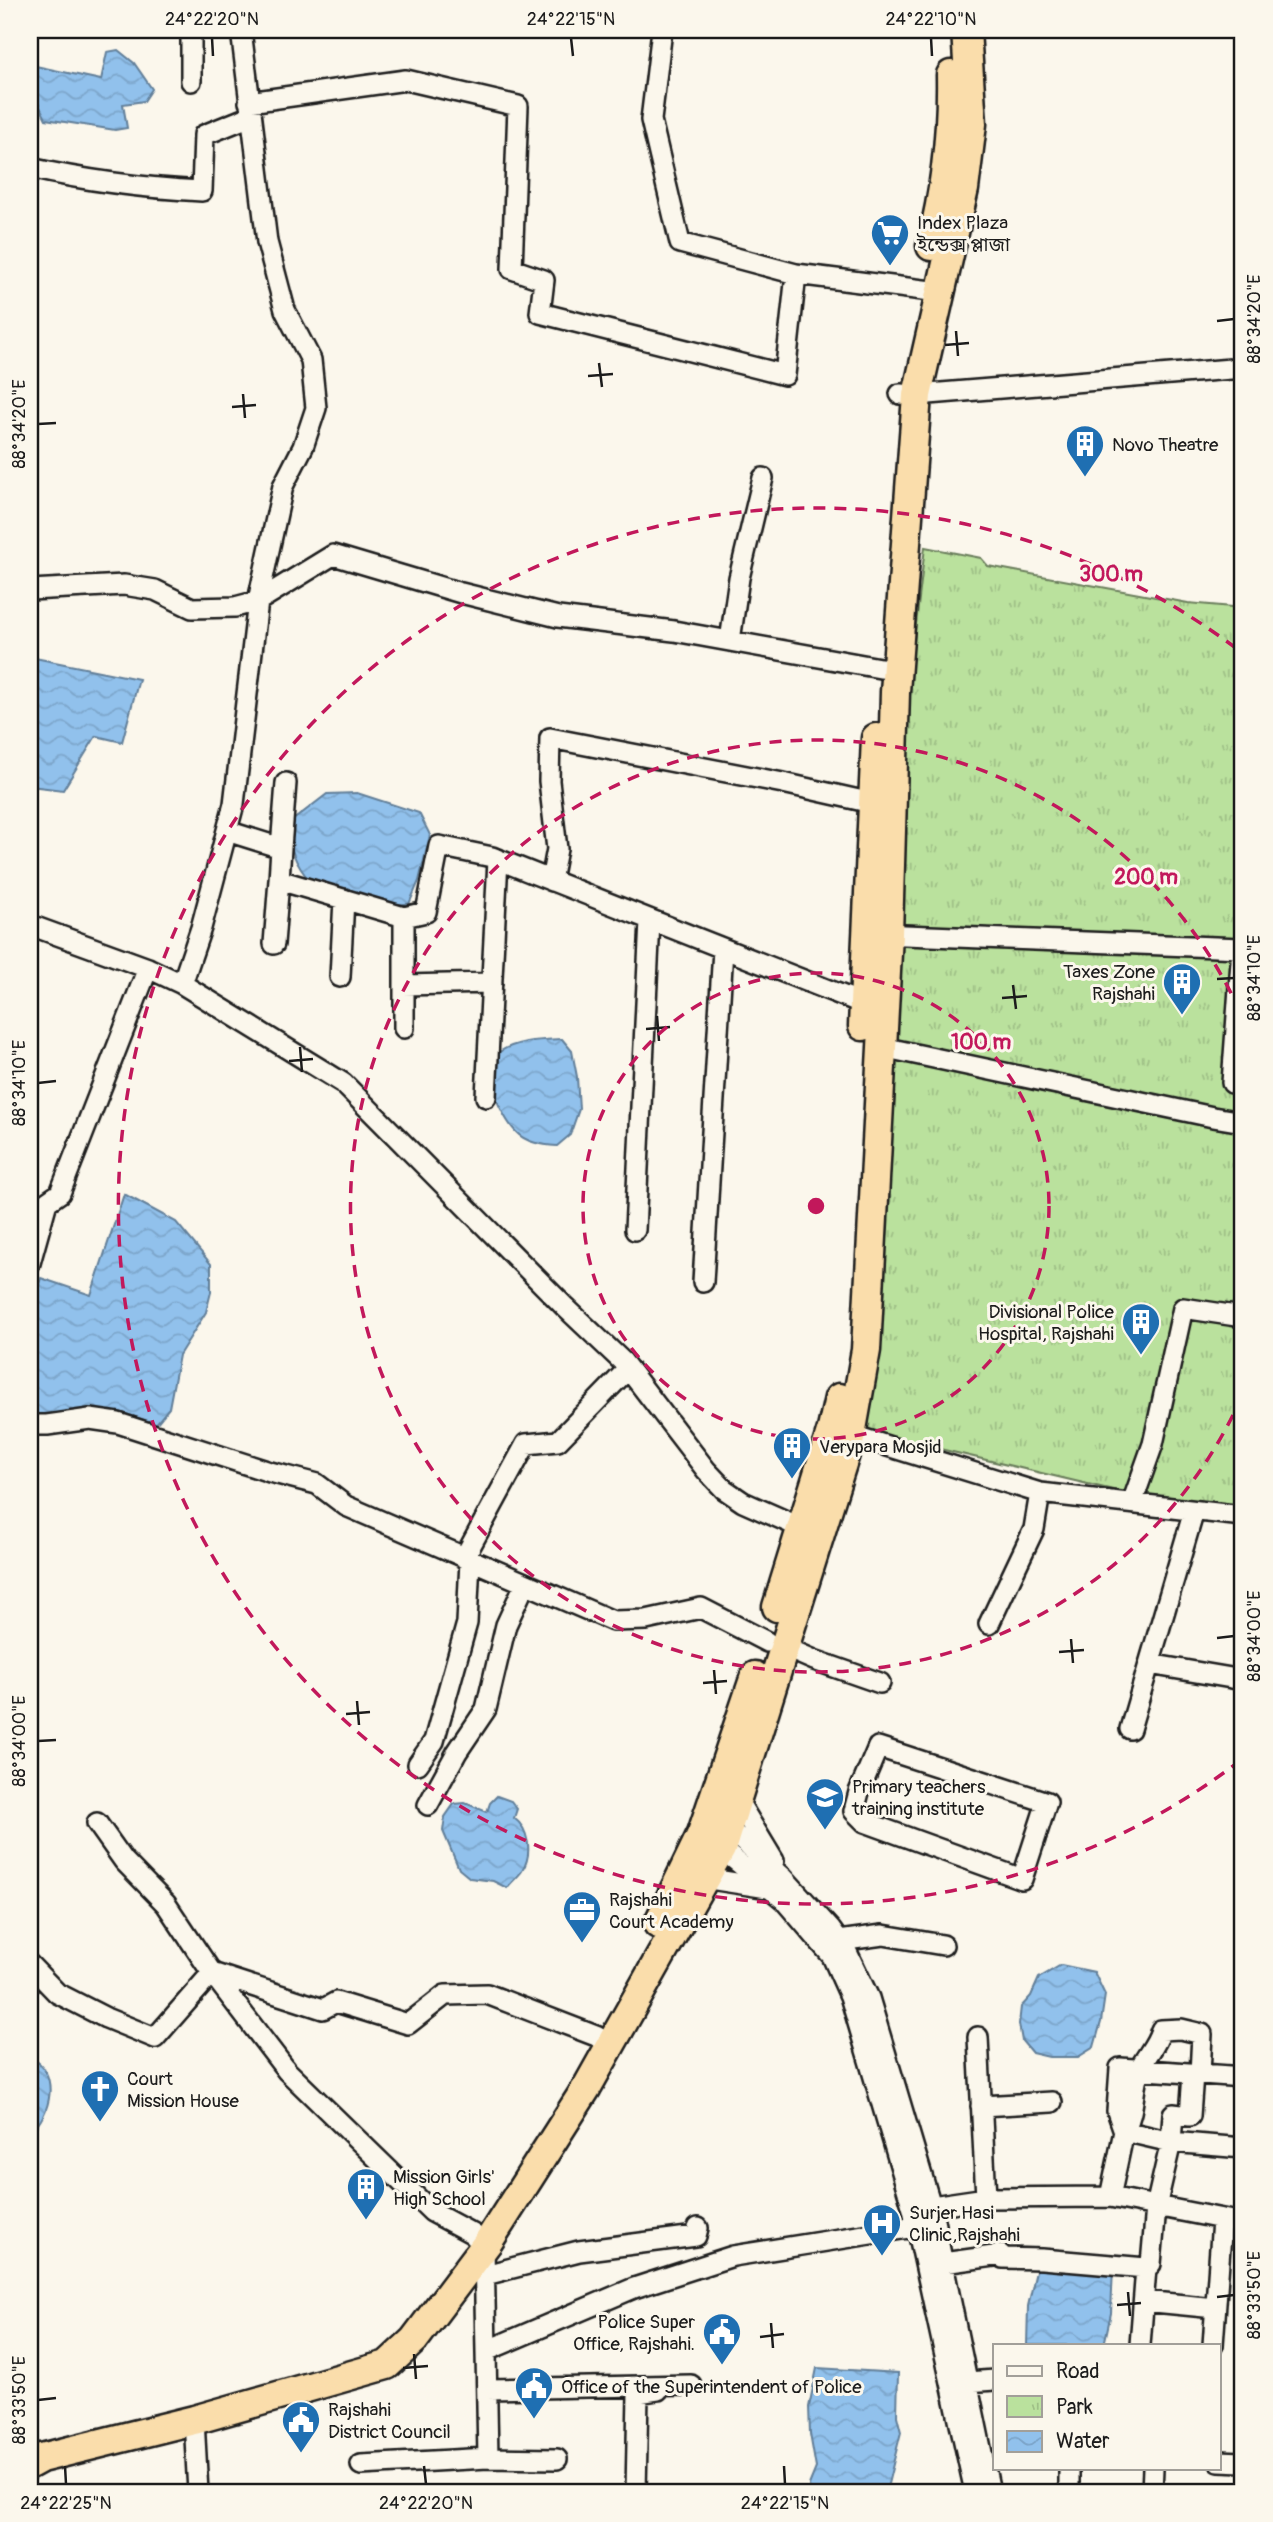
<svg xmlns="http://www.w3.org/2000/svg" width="1273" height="2522" viewBox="0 0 1273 2522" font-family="Pangolin,'Noto Sans Bengali',sans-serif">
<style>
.park{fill:url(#park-tufts);stroke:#6b7e5c;stroke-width:2}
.water{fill:url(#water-waves);stroke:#627f99;stroke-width:2}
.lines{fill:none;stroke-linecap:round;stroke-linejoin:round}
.minor-casing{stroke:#1c1c1c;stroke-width:24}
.highway-casing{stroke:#1c1c1c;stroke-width:33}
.minor{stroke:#fbf7ec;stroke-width:19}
.highway{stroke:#faddab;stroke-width:28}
.ticks{fill:none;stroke:#1c1c1c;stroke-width:2.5}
.ring{fill:none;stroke:#c2185b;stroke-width:3.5;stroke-dasharray:12 9}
.labels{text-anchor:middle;stroke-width:6;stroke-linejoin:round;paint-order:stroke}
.poi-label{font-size:19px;fill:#1c1c1c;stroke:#fbf7ec;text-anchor:start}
.centre{fill:#c2185b;stroke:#fbf7ec;stroke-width:3.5}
.ring-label{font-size:21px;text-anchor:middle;font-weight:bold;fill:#c2185b;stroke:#fbf7ec;stroke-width:6;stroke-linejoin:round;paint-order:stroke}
.neatline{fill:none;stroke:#1c1c1c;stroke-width:2.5}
.ticks-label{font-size:18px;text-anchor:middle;fill:#1c1c1c}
</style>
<defs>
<pattern id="park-tufts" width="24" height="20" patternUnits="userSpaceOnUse" patternTransform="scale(1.75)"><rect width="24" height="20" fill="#bae19d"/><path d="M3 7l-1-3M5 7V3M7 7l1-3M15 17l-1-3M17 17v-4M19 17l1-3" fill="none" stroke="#9fc087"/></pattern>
<pattern id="water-waves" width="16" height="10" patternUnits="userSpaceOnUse" patternTransform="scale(1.75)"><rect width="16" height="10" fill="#91c1ec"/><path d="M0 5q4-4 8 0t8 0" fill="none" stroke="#7ca5ca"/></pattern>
</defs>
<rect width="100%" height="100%" fill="#fbf7ec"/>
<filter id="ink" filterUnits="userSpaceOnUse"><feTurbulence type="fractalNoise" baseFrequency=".0143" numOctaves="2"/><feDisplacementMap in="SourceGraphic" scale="14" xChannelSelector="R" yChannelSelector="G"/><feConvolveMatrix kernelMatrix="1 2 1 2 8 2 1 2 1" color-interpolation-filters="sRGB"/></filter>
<g filter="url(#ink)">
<path class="park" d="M 925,547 L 981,558 L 988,566 L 1188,603 L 1243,608 L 1243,1507 L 1130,1494 L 864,1431 L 899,770 Z"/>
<path class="water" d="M 118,50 L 134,63 L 152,89 L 144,101 L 123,104 L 127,128 L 115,130 L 46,119 L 32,91 L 31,65 L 101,80 L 107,52 Z
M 30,657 L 139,679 L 122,742 L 96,736 L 63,790 L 30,786 Z
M 357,793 L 419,813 L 430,835 L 419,881 L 409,904 L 393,904 L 311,882 C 294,863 290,849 288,824 L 327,794 Z
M 562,1039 L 572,1051 L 577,1077 L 579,1109 L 570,1135 L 557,1146 C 543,1145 526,1143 516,1132 C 502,1118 478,1068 498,1053 C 516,1040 541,1040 562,1039 Z
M 124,1194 L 176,1222 L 211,1264 L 211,1292 L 206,1312 L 179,1355 L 169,1408 L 156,1424 L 120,1412 L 48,1418 L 30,1415 L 30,1311 L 41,1278 L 91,1295 Z
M 497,1796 L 511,1801 L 517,1809 L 514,1818 C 529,1829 533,1854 522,1871 C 518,1877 511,1882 507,1888 L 493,1881 L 470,1878 L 459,1869 L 443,1831 L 445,1817 L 454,1804 L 465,1803 L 487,1812 L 490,1803 Z
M 1061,1965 L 1094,1972 L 1105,1995 L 1101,2022 L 1094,2047 L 1078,2057 L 1049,2057 L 1032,2053 L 1022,2041 L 1019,2024 L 1021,2007 L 1031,1996 L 1039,1978 Z
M 30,2057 C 61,2072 51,2115 30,2133 Z
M 1038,2262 L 1113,2268 L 1111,2313 L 1104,2345 L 1027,2345 L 1028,2306 Z
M 817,2368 L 898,2373 L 897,2416 L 901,2432 L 886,2492 L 810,2492 L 809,2485 L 816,2468 L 810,2434 L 809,2407 Z"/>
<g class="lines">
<g class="minor-casing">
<path id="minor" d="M 191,30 L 191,81
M 662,30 L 651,120 L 680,243 L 796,274
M 249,102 L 406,80 L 518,106 L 512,269 L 544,280 L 540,313 L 785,375 L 796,274 L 939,292
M 30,168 C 87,181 144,188 202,191 L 204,135 L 251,116
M 900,394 L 917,395 L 1243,368
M 30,590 L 124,585 L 155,590 L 192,608 L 235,607 L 258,601 L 333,555 L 461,593 L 558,617 L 674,631 L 880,668 L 897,669
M 730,641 L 739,578 L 763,478
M 227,831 L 281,848 L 279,880 L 404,917 L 426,912 L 439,846 L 492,857 L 864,1004
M 281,848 L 286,783
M 551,881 L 557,849 L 549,781 L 550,738 L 783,783 L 872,803
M 404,917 L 404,1028
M 30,925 L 148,968 L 182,984 L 343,1083 L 565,1307 L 623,1362 L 706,1470 L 724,1489 L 743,1502 L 811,1532
M 879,934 L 1242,948 L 1232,1083
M 274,944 L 279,880
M 340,977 L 344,899
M 182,984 L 201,928 L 234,804 L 258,601 L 283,486 L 303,447 L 316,408 L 311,360 L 285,310 L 267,242 L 241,30
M 404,985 L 492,983
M 882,1047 L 1213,1117 L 1243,1122
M 486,1097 L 498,859
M 635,1230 L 650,921
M 30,1263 L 47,1202 L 60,1193 L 148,968
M 703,1282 L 723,949
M 30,1425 L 47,1425 L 90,1419 L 118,1423 L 270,1472 L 317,1484 L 346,1506 L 613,1621 L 646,1620 L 701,1608 L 767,1642
M 842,1432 L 1040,1493 L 1243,1516
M 1132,1503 L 1153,1444 L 1183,1308 L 1243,1317
M 464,1558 L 526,1444 L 558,1441 L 628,1369
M 989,1624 L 1034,1529 L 1040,1493
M 784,1647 L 814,1660 L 880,1683
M 1149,1664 L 1243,1680
M 1130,1729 L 1194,1511
M 878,1747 L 1047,1802 L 1022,1879 L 865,1822 L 854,1811 L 859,1792 Z
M 418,1764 L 434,1741 L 467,1623 L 470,1560
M 736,1798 L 774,1861
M 428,1805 L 457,1752 L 486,1709 L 506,1625 L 525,1584
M 720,1821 L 783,1877 L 831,1930 L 847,1952 L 869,1998 L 931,2206 L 990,2492
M 97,1823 L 124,1861 L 166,1904 L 212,1973 L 323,2009 L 336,2002 L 408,2024 L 445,1995 L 487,1994 L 596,2036 L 610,2044
M 714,1843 L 784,1900 L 832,1956 L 850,1996 L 913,2209 L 975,2492
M 703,1878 L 768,1888
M 839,1941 L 883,1935 L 943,1945
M 30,1965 L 57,1993 L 106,2018 L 155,2038 L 212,1973 L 287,2071 L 432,2212 L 473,2234 L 484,2247 L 488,2458 L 361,2465
M 978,2037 L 986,2198
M 1193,2074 L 1190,2116 L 1173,2114 L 1171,2142 L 1243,2148
M 981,2106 L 1052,2102
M 1124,2131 C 1135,2112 1132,2091 1139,2070 C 1145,2056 1156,2047 1161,2030 L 1181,2029 L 1202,2034 L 1200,2074
M 1124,2131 L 1117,2111 L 1120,2068 L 1243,2077
M 1110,2197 L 1124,2131 L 1171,2142 L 1156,2207 L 1151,2264 L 1146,2268
M 918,2208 L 986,2198 L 1110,2197 L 1243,2223
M 943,2263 L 1001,2255 L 1003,2258 L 1042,2259 L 1146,2268 L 1140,2345
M 485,2275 L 579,2251 L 696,2236 L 698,2228
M 1144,2301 L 1215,2308
M 1213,2345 L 1222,2220
M 486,2351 L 634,2288 L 733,2256 L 927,2225
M 967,2382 L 995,2380
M 487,2389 L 691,2385
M 194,2420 L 198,2492
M 488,2458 L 557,2459
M 1219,2461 L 1243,2462
M 1069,2468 L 1069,2492
M 636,2492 L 638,2393 L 658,2390
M 1152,2492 L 1153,2468"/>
</g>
<g class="highway-casing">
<path id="highway" d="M 931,246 C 945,191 952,132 951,75
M 863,1026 L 876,738
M 777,1607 L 832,1429 L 839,1398
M 658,1924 L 702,1833 L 755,1676
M 30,2464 L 41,2458 L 194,2420 L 387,2365 L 414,2340 L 488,2242 L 587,2087 L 721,1849 L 851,1435 L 866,1350 L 888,934 L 895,692 L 917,395 L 964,189 L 972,124 L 966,30"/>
</g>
<use href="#minor" class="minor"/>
<use href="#highway" class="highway"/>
</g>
</g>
<path class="ticks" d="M 212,38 L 213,56M 571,38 L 573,56M 931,38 L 932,56M 1217,321 L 1234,319M 956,331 L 958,356M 945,345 L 969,343M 599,363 L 602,387M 588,376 L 613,374M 243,394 L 245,418M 232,407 L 256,405M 38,424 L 56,423M 1217,979 L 1234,978M 1013,985 L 1016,1009M 1002,998 L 1027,996M 657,1016 L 659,1041M 646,1029 L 670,1027M 300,1047 L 302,1072M 289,1061 L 313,1059M 38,1083 L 56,1081M 1217,1638 L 1234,1636M 1071,1639 L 1073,1663M 1059,1652 L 1084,1650M 714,1670 L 716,1694M 703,1683 L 727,1681M 357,1701 L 359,1725M 346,1714 L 370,1712M 38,1741 L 56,1740M 1128,2292 L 1130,2316M 1217,2297 L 1234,2295M 1117,2305 L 1141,2303M 771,2323 L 773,2348M 760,2337 L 784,2334M 414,2354 L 416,2379M 403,2368 L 428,2366M 38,2400 L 56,2398M 65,2466 L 66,2484M 424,2466 L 426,2484M 784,2466 L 785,2484"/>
<g class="ring">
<circle cx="816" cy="1206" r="233"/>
<path d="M1242 1396A466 466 0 1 1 1242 1016"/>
<path d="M1241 1760A698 698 0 1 1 1241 652"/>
</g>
<defs>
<g id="supermarket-pin" transform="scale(2.0125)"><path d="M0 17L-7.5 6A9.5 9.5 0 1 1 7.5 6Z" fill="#1f6fb2" stroke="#fbf7ec"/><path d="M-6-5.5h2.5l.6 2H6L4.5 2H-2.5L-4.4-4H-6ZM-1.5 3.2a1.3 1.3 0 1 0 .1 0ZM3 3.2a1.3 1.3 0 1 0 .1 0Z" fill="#fff"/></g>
<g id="building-pin" transform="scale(2.0125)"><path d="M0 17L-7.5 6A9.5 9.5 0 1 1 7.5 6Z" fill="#1f6fb2" stroke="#fbf7ec"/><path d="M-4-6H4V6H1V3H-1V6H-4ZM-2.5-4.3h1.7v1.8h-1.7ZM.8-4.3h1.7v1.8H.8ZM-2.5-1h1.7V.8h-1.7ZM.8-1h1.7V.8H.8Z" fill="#fff"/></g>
<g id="school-pin" transform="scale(2.0125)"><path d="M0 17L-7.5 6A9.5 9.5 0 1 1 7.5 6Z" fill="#1f6fb2" stroke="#fbf7ec"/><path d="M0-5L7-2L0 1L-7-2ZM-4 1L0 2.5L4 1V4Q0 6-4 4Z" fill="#fff"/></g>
<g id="office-pin" transform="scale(2.0125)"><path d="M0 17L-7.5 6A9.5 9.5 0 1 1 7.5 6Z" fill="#1f6fb2" stroke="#fbf7ec"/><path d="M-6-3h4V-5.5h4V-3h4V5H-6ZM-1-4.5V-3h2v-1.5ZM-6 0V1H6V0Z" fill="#fff"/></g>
<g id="church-pin" transform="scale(2.0125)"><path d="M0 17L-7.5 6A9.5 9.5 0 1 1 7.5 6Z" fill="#1f6fb2" stroke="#fbf7ec"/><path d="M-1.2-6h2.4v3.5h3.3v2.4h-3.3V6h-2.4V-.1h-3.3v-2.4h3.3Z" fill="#fff"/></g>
<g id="hospital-pin" transform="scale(2.0125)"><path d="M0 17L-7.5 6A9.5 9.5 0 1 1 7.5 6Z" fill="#1f6fb2" stroke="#fbf7ec"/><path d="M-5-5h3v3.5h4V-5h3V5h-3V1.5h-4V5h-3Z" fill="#fff"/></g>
<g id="civic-pin" transform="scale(2.0125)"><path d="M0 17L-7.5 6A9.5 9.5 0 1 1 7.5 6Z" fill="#1f6fb2" stroke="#fbf7ec"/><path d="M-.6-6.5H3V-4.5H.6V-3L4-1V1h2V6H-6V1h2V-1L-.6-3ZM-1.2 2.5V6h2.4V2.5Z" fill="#fff"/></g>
</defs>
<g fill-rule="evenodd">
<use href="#supermarket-pin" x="890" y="233"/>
<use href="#building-pin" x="1085" y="444"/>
<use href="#building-pin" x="1182" y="982"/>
<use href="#building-pin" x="1141" y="1322"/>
<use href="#building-pin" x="792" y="1446"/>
<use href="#school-pin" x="825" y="1797"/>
<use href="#office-pin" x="582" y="1910"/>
<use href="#church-pin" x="100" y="2089"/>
<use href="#building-pin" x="366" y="2187"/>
<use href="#hospital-pin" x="882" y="2223"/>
<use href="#civic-pin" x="722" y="2332"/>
<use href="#civic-pin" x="534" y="2386"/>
<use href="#civic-pin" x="301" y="2420"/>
</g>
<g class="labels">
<g class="poi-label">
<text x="917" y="229">Index Plaza<tspan x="917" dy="22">ইন্ডেক্স প্লাজা</tspan></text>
<text x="1112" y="451">Novo Theatre</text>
<text x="1155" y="978" text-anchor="end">Taxes Zone<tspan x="1155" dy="22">Rajshahi</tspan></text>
<text x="1114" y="1318" text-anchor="end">Divisional Police<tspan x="1114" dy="22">Hospital, Rajshahi</tspan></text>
<text x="819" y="1453">Verypara Mosjid</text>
<text x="852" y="1793">Primary teachers<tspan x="852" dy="22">training institute</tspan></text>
<text x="609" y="1906">Rajshahi<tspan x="609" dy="22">Court Academy</tspan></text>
<text x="127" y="2085">Court<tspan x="127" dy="22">Mission House</tspan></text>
<text x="393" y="2183">Mission Girls'<tspan x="393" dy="22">High School</tspan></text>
<text x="909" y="2219">Surjer Hasi<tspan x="909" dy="22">Clinic,Rajshahi</tspan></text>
<text x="695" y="2328" text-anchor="end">Police Super<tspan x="695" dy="22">Office, Rajshahi.</tspan></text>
<text x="561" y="2393">Office of the Superintendent of Police</text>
<text x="328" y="2416">Rajshahi<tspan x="328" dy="22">District Council</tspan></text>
</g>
</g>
<circle cx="816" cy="1206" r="10" class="centre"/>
<g class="ring-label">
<text x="1111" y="581">300 m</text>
<text x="1146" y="884">200 m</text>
<text x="981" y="1049">100 m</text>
</g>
<rect width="1273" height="2522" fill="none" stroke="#fbf7ec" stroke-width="77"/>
<rect x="993" y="2344" width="228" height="126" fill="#fbf7ec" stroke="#a29f99" stroke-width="2"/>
<rect x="1007" y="2366" width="35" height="10" fill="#fbf7ec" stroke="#a29f99" stroke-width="2"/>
<text x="1056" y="2378" font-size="21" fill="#1c1c1c">Road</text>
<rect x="1007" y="2396" width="35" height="21" fill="url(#park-tufts)" stroke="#a29f99" stroke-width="2"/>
<text x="1056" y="2414" font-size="21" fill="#1c1c1c">Park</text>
<rect x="1007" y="2431" width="35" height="21" fill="url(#water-waves)" stroke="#a29f99" stroke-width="2"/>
<text x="1056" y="2448" font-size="21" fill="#1c1c1c">Water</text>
<rect x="38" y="38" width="1196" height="2446" class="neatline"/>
<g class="ticks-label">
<text x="212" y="25">24°22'20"N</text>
<text x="571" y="25">24°22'15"N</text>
<text x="931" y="25">24°22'10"N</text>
<text transform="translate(1254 319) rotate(-90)" y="6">88°34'20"E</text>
<text transform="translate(19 424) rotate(-90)" y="6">88°34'20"E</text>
<text transform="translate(1254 978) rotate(-90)" y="6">88°34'10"E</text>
<text transform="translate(19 1083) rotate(-90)" y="6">88°34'10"E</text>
<text transform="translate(1254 1636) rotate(-90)" y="6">88°34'00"E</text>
<text transform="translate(19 1741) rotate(-90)" y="6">88°34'00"E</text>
<text transform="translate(1254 2295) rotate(-90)" y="6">88°33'50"E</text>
<text transform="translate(19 2400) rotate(-90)" y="6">88°33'50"E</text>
<text x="66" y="2509">24°22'25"N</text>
<text x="426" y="2509">24°22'20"N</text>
<text x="785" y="2509">24°22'15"N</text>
</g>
</svg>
